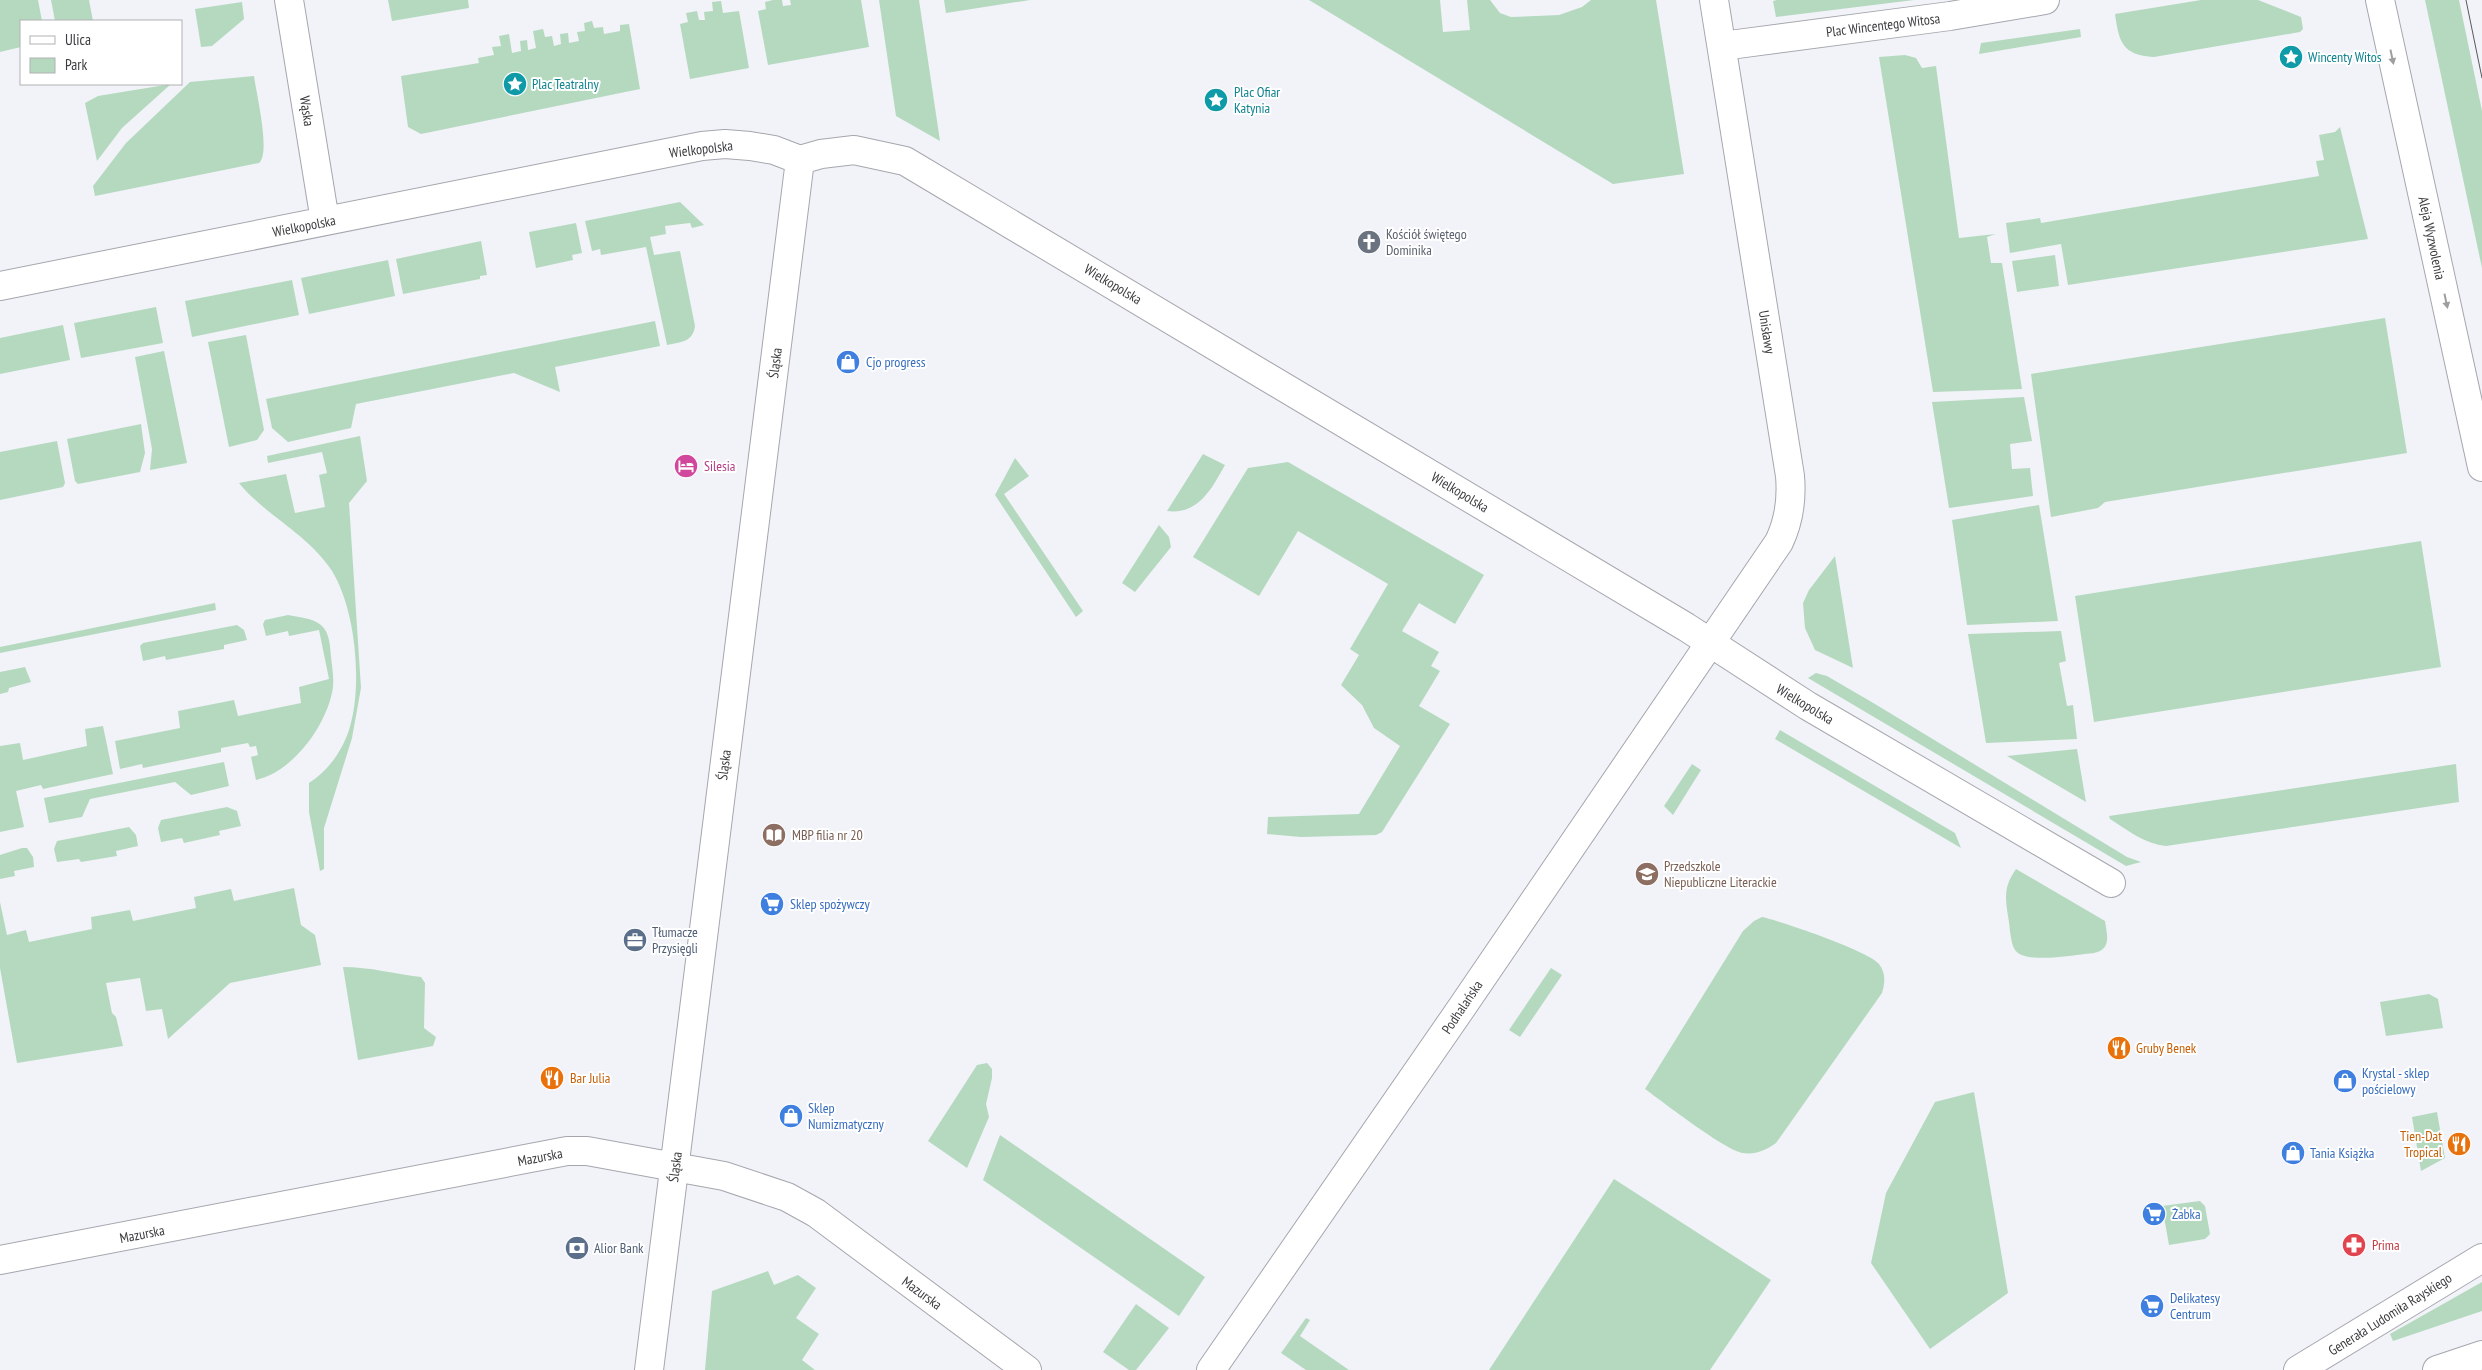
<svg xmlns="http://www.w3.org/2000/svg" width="2482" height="1370" viewBox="0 0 2482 1370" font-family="'PT Sans Narrow',sans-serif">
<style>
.green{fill:#b5d9bf}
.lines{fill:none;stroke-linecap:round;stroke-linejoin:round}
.street-casing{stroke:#a6a7ae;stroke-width:30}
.secondary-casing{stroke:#a6a7ae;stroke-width:30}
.street{stroke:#fff;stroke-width:28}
.secondary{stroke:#fff;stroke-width:28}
.tram{stroke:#57585a;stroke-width:1}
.oneway{fill:#9d9e9e}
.labels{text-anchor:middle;stroke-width:4;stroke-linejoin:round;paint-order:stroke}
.street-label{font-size:14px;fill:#3b3c3e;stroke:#fff}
.culture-label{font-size:14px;fill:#0d838f;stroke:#fff;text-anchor:start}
.worship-label{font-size:14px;fill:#5b616d;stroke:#fff;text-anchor:start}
.shop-label{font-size:14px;fill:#366cbe;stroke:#fff;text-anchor:start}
.hotel-label{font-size:14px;fill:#b23c85;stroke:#fff;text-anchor:start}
.education-label{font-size:14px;fill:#785e54;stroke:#fff;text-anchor:start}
.service-label{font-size:14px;fill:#4e5e75;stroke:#fff;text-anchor:start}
.food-label{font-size:14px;fill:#c56008;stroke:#fff;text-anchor:start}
.health-label{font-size:14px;fill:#be3a42;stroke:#fff;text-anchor:start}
</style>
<rect width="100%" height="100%" fill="#f1f3f9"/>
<path class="green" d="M 0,0 L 38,0 L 42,21 L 21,21 L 21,47 L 0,52 Z
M 51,0 L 89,0 L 93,21 L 55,21 Z
M 388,0 L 468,0 L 469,8 L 392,21 Z
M 773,0 L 782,0 L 783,6 L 791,5 L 790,0 L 861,0 L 869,47 L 768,65 L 758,11 L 766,9 L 765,2 Z
M 879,0 L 919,0 L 940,141 L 896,116 Z
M 944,0 L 1030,0 L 946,13 Z
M 1309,0 L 1440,0 L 1443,32 L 1470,30 L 1467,0 L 1490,0 L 1500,13 L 1511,17 L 1559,15 L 1582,7 L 1591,0 L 1656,0 L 1684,174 L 1613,184 Z
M 1777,0 L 1914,0 L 1776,17 L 1773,1 Z
M 2201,0 L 2258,0 L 2301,17 L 2303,29 L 2300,32 L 2154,57 C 2122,55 2119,42 2115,14 Z
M 2425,0 L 2459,0 L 2482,111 L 2482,268 Z
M 721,1 L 723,13 L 739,11 L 749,68 L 690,79 L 680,24 L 688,22 L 686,13 L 697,11 L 699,20 L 705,20 L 704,12 L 713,11 L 712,2 Z
M 242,2 L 244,19 L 212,46 L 201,47 L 195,9 Z
M 592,21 L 594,28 L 603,27 L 604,34 L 620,31 L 620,25 L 629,24 L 640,89 L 421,134 L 408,127 L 401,76 L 479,63 L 478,58 L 494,55 L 492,47 L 501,46 L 499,36 L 509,34 L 512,53 L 521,51 L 520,41 L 527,40 L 528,50 L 536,48 L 533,31 L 543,29 L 545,37 L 552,36 L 554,46 L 561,44 L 560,34 L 568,33 L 569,43 L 579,41 L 577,32 L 585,31 L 584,23 Z
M 2080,29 L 2081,37 L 1979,54 L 1981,43 Z
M 1905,55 L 1916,58 L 1922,68 L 1936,66 L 1959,238 L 1996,234 L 1987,237 L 1991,263 L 2002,263 L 2022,389 L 1933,392 L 1879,57 Z
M 254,76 C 256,92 271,153 259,163 L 95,196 L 93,186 L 126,143 L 190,82 Z
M 171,84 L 122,128 L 97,161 L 85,103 L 98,96 Z
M 2340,127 L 2368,239 L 2068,285 L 2061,244 L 2010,253 L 2006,223 L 2040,218 L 2041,223 L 2319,176 L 2316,161 L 2324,160 L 2319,135 L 2335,132 Z
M 680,202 L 704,225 L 692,228 L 690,223 L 665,226 L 666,234 L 650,237 L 654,255 L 680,251 L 695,326 C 693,342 681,342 667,345 L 646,247 L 601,255 L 600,249 L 592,251 L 585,221 Z
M 576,223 L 582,253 L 572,255 L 573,260 L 536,268 L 529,232 Z
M 481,241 L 487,275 L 480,276 L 480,279 L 403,294 L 396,259 Z
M 2055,255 L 2059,286 L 2017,292 L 2012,261 Z
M 388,260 L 395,296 L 309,314 L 301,278 Z
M 292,280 L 299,315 L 192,337 L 185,301 Z
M 156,307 L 163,343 L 81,358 L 74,323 Z
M 2385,318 L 2407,453 L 2105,502 L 2098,508 L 2051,517 L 2031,374 Z
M 655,321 L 660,346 L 555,367 L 560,392 L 514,373 L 356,404 L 351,428 L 288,442 L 272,428 L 266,399 Z
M 63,325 L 70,360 L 0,374 L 0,338 Z
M 246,335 L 264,430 L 257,440 L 229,447 L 208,342 Z
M 164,351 L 187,463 L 150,470 L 152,449 L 135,357 Z
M 2024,397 L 2032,441 L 2010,444 L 2012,469 L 2030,468 L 2033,496 L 1949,508 L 1932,402 Z
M 141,424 L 145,453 L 140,472 L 78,484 L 75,481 L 67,439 Z
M 360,436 L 367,481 L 349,503 L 361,688 L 352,738 L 324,828 L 324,869 L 320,871 L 309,812 L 309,783 C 328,771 342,751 349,730 C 363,687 356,610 332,571 C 308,534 266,516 239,483 L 286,474 L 295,513 L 325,507 L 319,475 L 327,473 L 322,452 L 268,463 L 267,456 Z
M 57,441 L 65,483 L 63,487 L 0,500 L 0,452 Z
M 1203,454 L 1225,465 C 1212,488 1199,515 1167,511 Z
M 1015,458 L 1029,476 L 1004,494 L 1083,611 L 1076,617 L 995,495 Z
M 1288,462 L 1484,575 L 1455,624 L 1419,603 L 1402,631 L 1439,652 L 1431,666 L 1440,671 L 1419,706 L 1450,724 L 1382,832 L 1376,835 L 1301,837 L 1267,834 L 1268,817 L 1359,814 L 1400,746 L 1374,728 L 1362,705 L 1341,685 L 1359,655 L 1350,649 L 1388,584 L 1298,531 L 1259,596 L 1193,557 L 1248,468 Z
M 2039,505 L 2058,621 L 1967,625 L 1952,520 Z
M 1159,525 L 1169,537 L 1171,547 L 1135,592 L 1122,583 Z
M 2421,541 L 2441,667 L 2094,722 L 2075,596 Z
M 1835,556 L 1853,668 L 1815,650 L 1805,628 L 1803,603 L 1809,590 Z
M 215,603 L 216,610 L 0,653 L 0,647 Z
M 288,615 C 298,617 313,618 321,625 C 330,633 330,646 331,657 C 332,667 334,677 333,687 C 328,724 293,772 256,780 L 251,757 L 258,755 L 256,746 L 250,747 L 248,743 L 221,748 L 221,752 L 143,768 L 142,764 L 120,769 L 115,741 L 180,728 L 178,711 L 234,700 L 238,716 L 301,703 L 299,687 L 329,679 L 319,630 L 289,636 L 288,631 L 266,636 L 263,624 L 265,620 Z
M 237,625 L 244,630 L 247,640 L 224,645 L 224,649 L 166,660 L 165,656 L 143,661 L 140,646 L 143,643 Z
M 2061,631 L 2066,661 L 2059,663 L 2067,706 L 2073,705 L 2077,739 L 1986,743 L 1968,634 Z
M 25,667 L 31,682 L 9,688 L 8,692 L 0,694 L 0,672 Z
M 1816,673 L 1827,676 L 1875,704 L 2127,857 L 2141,862 L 2126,866 L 1808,678 Z
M 103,726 L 113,774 L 43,789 L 41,785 L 16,791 L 24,827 L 0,832 L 0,746 L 20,743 L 23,760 L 87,746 L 85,729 Z
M 1780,730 L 1955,833 L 1961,848 L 1775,739 Z
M 2077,749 L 2086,802 L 2007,756 Z
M 224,762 L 229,786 L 191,795 L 175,782 L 90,799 L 82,817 L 49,823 L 44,798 Z
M 1692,764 L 1701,770 L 1673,815 L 1664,806 Z
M 2456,764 L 2459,802 L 2166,846 C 2145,844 2127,830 2110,819 L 2109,816 Z
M 227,807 L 237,811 L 241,826 L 219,831 L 220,835 L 184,843 L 182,838 L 161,842 L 158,828 L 161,820 Z
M 129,827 L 136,835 L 138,846 L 116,851 L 117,856 L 81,862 L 79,859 L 57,862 L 54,849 L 57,841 Z
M 22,848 L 27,848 L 33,857 L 34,867 L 14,871 L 15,876 L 0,879 L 0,855 Z
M 2016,869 L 2105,921 C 2107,935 2112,949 2094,953 C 2078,954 2025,965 2015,950 C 2010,942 2010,926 2008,916 C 2005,897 2004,886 2016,869 Z
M 294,888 L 301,925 L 315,935 L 321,965 L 230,983 L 168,1039 L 162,1009 L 146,1011 L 140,978 L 106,983 L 112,1013 L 116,1017 L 123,1046 L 17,1063 L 0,968 L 0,902 L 7,935 L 26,930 L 29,942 L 92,929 L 91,917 L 130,910 L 133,921 L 196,908 L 194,897 L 231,889 L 234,901 Z
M 1762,917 C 1781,921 1869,951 1879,964 C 1886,973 1885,983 1882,993 L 1776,1143 C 1766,1150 1755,1155 1743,1153 C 1726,1151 1663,1102 1645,1089 L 1743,931 L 1754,921 Z
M 343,967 C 370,967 395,974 421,977 L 425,983 L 424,1028 L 436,1037 L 433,1046 L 358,1060 Z
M 1551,968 L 1562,975 L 1520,1037 L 1509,1030 Z
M 2429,994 L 2438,999 L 2443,1028 L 2386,1036 L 2380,1002 Z
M 987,1063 L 992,1069 L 992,1078 L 986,1104 L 989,1117 L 967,1168 L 928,1141 L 977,1065 Z
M 1974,1092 L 2008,1293 L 1930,1349 L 1871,1263 L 1886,1193 L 1935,1102 Z
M 2437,1112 L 2445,1158 L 2421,1171 L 2412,1117 Z
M 1000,1135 L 1205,1277 L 1179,1316 L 983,1180 Z
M 1614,1179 L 1771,1280 L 1710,1370 L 1489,1370 Z
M 2200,1201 L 2205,1206 L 2210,1234 L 2205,1239 L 2169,1245 L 2162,1206 Z
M 768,1271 L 774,1285 L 798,1275 L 816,1288 L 796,1318 L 819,1334 L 802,1360 L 815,1370 L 705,1370 L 712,1291 Z
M 2482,1282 L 2482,1311 L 2393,1341 L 2390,1334 Z
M 1136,1304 L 1169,1328 L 1136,1370 L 1129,1370 L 1103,1352 Z
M 1306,1318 L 1310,1320 L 1300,1336 L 1349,1370 L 1306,1370 L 1281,1353 Z"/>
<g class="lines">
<g class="street-casing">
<path id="street" d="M 289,0 L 325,221
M 1722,46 L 1950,16 L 2045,0
M 0,286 L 702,146 L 725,144 L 750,146 L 774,150 L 800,160 L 821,154 L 854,150 L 905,161 L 1686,627 L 1808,706 L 2111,883
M 0,1260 L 567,1151 L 587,1151 L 724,1176 L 787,1197 L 816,1213 L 1027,1370
M 649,1370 L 800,160
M 1211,1370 L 1460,1010 L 1779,542 C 1789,521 1792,499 1790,476 L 1714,0"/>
</g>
<g class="secondary-casing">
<path id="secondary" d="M 2380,0 L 2482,467
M 2298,1370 L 2482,1258
M 2437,1370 L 2482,1355"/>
</g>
<use href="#street" class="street"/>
<use href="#secondary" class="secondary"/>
<path class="tram" d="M 2466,0 L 2482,78"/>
</g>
<defs><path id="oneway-solid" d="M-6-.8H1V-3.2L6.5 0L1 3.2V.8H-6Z" transform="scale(1.25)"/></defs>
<g class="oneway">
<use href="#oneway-solid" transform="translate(2392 57) rotate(78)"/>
<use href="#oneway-solid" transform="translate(2446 301) rotate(78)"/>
</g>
<defs>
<g id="sight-disc" transform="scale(1.25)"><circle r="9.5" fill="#0f9aa8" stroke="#fff"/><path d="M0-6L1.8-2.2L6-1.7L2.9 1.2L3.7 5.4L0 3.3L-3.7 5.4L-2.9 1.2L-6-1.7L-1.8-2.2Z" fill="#fff"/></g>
<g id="church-disc" transform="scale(1.25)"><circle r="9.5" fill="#6b7280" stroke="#fff"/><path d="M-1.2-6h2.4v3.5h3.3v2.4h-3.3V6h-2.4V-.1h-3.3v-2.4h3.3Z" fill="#fff"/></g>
<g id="shop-disc" transform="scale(1.25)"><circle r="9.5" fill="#3f7fe0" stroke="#fff"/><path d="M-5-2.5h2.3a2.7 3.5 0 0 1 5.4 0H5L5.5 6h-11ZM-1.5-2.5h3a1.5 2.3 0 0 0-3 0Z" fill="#fff"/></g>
<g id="hotel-disc" transform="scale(1.25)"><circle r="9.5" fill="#d1479c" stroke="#fff"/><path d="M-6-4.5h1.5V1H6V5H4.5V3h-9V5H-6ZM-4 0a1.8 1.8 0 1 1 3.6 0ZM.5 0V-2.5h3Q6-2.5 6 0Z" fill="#fff"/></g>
<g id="library-disc" transform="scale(1.25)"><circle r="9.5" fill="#8d6e63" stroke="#fff"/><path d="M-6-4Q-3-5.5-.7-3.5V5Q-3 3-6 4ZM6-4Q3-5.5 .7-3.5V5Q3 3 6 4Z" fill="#fff"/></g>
<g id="school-disc" transform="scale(1.25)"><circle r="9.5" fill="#8d6e63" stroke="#fff"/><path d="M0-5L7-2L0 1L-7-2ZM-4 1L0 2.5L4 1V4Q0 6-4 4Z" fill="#fff"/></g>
<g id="supermarket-disc" transform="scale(1.25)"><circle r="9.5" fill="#3f7fe0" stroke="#fff"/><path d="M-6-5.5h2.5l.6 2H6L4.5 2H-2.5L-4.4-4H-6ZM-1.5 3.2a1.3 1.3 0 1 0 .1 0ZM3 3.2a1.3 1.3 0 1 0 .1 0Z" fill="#fff"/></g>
<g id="office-disc" transform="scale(1.25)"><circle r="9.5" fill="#5c6f8a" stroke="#fff"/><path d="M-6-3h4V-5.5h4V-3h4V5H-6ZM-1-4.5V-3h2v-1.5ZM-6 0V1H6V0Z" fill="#fff"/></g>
<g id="restaurant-disc" transform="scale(1.25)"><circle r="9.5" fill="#e8710a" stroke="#fff"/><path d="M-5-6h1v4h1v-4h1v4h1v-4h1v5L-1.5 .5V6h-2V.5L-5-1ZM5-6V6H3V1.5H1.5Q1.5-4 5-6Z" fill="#fff"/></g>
<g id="pharmacy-disc" transform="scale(1.25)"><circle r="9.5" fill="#e0444e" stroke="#fff"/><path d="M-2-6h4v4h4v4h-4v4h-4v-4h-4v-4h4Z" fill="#fff"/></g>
<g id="bank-disc" transform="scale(1.25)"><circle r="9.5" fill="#5c6f8a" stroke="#fff"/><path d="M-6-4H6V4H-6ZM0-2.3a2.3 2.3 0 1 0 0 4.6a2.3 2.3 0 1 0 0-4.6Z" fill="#fff"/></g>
</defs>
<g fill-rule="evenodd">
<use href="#sight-disc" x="2291" y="57"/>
<use href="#sight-disc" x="515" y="84"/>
<use href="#sight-disc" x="1216" y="100"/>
<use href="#church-disc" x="1369" y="242"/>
<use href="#shop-disc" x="848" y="362"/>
<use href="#hotel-disc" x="686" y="466"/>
<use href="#library-disc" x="774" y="835"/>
<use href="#school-disc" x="1647" y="874"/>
<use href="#supermarket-disc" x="772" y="904"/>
<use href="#office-disc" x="635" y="940"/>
<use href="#restaurant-disc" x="2119" y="1048"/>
<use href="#restaurant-disc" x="552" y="1078"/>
<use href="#shop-disc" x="2345" y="1081"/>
<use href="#shop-disc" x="791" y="1116"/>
<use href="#restaurant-disc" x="2459" y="1144"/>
<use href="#shop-disc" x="2293" y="1153"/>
<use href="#supermarket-disc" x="2154" y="1214"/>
<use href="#pharmacy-disc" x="2354" y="1245"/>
<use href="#bank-disc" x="577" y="1248"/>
<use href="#supermarket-disc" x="2152" y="1306"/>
</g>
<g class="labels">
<g class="street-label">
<text transform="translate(1883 25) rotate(-7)" y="5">Plac Wincentego Witosa</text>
<text transform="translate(307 111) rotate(81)" y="5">Wąska</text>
<text transform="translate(701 149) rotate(-7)" y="5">Wielkopolska</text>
<text transform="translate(304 226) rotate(-11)" y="5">Wielkopolska</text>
<text transform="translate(2432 238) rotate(78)" y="5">Aleja Wyzwolenia</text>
<text transform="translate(1113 284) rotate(31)" y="5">Wielkopolska</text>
<text transform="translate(1767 332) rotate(81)" y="5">Unisławy</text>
<text transform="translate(775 363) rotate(-83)" y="5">Śląska</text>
<text transform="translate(1460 492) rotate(31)" y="5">Wielkopolska</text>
<text transform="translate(1805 704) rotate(31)" y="5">Wielkopolska</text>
<text transform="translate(724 765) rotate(-83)" y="5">Śląska</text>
<text transform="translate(1462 1007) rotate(-56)" y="5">Podhalańska</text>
<text transform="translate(540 1157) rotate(-11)" y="5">Mazurska</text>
<text transform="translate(675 1167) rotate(-83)" y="5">Śląska</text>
<text transform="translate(142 1234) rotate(-11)" y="5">Mazurska</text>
<text transform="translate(922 1293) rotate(36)" y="5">Mazurska</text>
<text transform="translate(2390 1314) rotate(-32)" y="5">Generała Ludomiła Rayskiego</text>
</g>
<g class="culture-label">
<text x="2308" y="62">Wincenty Witos</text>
<text x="532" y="89">Plac Teatralny</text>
<text x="1234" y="97">Plac Ofiar<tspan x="1234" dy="16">Katynia</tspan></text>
</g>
<g class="worship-label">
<text x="1386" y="239">Kościół świętego<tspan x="1386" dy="16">Dominika</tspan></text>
</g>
<g class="shop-label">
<text x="866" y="367">Cjo progress</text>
<text x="790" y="909">Sklep spożywczy</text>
<text x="2362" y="1078">Krystal - sklep<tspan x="2362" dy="16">pościelowy</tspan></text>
<text x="808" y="1113">Sklep<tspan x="808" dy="16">Numizmatyczny</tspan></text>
<text x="2310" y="1158">Tania Książka</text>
<text x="2172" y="1219">Żabka</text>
<text x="2170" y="1303">Delikatesy<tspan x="2170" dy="16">Centrum</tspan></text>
</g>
<g class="hotel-label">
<text x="704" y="471">Silesia</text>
</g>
<g class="education-label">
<text x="792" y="840">MBP filia nr 20</text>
<text x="1664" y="871">Przedszkole<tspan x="1664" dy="16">Niepubliczne Literackie</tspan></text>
</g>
<g class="service-label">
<text x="652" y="937">Tłumacze<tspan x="652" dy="16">Przysięgli</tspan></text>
<text x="594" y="1253">Alior Bank</text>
</g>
<g class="food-label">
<text x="2136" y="1053">Gruby Benek</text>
<text x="570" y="1083">Bar Julia</text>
<text x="2442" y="1141" text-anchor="end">Tien-Dat<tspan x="2442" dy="16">Tropical</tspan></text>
</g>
<g class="health-label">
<text x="2372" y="1250">Prima</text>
</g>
</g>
<rect x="20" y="20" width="162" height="65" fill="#ffffff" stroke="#b1b1b2"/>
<rect x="30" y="36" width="25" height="8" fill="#ffffff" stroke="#b1b1b2"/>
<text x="65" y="45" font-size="15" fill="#3b3c3e">Ulica</text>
<rect x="30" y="58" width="25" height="15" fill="#b5d9bf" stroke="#b1b1b2"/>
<text x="65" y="70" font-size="15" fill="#3b3c3e">Park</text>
</svg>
